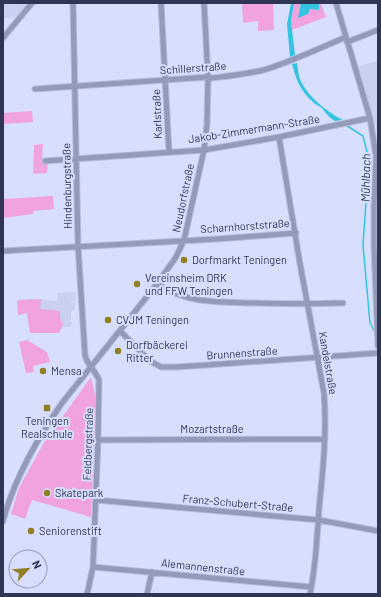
<svg xmlns="http://www.w3.org/2000/svg" width="381" height="597" viewBox="0 0 381 597" font-family="Barlow,sans-serif">
<style>
.built{fill:#c9d0f1}
.green{fill:#f0a3dd}
.water{fill:#34c4e2}
.lines{fill:none;stroke-linecap:round;stroke-linejoin:round}
.stream{stroke:#34c4e2;stroke-width:1.5}
.minor-casing{stroke:#b6bddc;stroke-width:7}
.minor{stroke:#939aba;stroke-width:5}
.poi-dot{fill:#927e25;stroke:#d8dffe;stroke-width:1.5}
.labels{text-anchor:middle;stroke-width:4;stroke-linejoin:round;paint-order:stroke}
.street-label{font-size:11px;fill:#303553;stroke:#d8dffe}
.poi-label{font-size:11px;fill:#303553;stroke:#d8dffe;text-anchor:start}
.water-label{font-size:12px;font-style:italic;fill:#2a474f;stroke:#d8dffe}
</style>
<rect width="100%" height="100%" fill="#d8dffe"/>
<path class="built" d="M 3,3 L 28,3 L 18,17 L 3,18 Z
M 378,61 L 378,135 L 358,66 Z
M 76,292 L 75,302 L 71,301 L 71,303 L 75,303 L 74,311 L 71,311 L 71,322 L 72,322 L 72,325 L 71,325 L 71,327 L 62,327 L 59,333 L 30,333 L 27,313 L 18,315 L 17,300 L 41,299 L 57,301 L 58,293 Z"/>
<path class="green" d="M 242,3 L 273,3 L 274,30 L 258,31 L 258,21 L 243,23 Z
M 294,3 L 301,3 L 299,17 L 308,14 L 310,8 L 319,10 L 319,3 L 321,3 L 326,17 L 292,30 L 291,21 Z
M 32,111 L 33,122 L 3,124 L 3,113 Z
M 43,144 L 42,161 L 48,162 L 47,173 L 33,174 L 34,145 Z
M 53,196 L 54,209 L 33,211 L 33,214 L 3,218 L 3,199 Z
M 41,299 L 40,309 L 60,311 L 60,319 L 61,319 L 61,322 L 63,323 L 62,327 L 59,333 L 30,333 L 27,313 L 18,315 L 17,300 Z
M 27,340 L 47,352 L 50,362 L 33,366 L 34,372 L 26,373 L 19,342 Z
M 91,377 L 96,399 L 91,517 L 32,500 L 25,519 L 11,514 L 19,488 L 43,444 Z"/>
<path class="water" d="M 291,3 L 294,3 L 291,21 L 295,55 L 290,57 L 287,24 Z
M 301,3 L 319,3 L 319,10 L 310,9 L 308,14 L 298,18 Z
M 297,63 C 298,68 298,74 300,79 C 307,96 327,112 343,120 L 335,121 C 329,117 326,114 322,108 C 320,106 316,105 314,103 C 301,92 296,80 292,64 Z"/>
<g class="lines">
<path class="stream" d="M 346,125 L 363,136 L 369,160 L 363,245 L 370,323 L 375,332"/>
<g class="minor-casing">
<path id="minor" d="M 73,3 L 78,246 L 85,355 C 87,365 95,370 99,380 L 98,440 L 93,567 L 87,594
M 161,3 L 169,152
M 336,3 L 370,118 L 376,156 L 374,204 L 374,245 L 378,346
M 3,38 L 32,3
M 347,42 L 378,30
M 35,89 L 208,77 L 212,78 C 230,76 250,74 267,69 C 295,60 320,48 346,37
M 279,137 L 300,264 L 324,393 C 327,432 323,470 319,509 C 317,538 316,566 310,594
M 45,161 L 204,150 L 279,137 L 370,118
M 3,251 L 217,239 L 296,233
M 157,284 C 187,304 221,302 254,303 C 284,304 313,304 343,303
M 120,331 L 150,361 L 161,367 L 177,367 L 378,353
M 98,440 L 325,439
M 96,500 L 319,520 L 378,531
M 3,521 C 14,479 37,439 62,403 L 157,284 L 176,257 L 184,240 L 204,150 L 207,124 L 208,77 L 204,3
M 93,567 L 311,587
M 147,594 L 152,572"/>
</g>
<use href="#minor" class="minor"/>
</g>
<g class="poi-dot">
<circle cx="184" cy="260" r="4"/>
<circle cx="137" cy="284" r="4"/>
<circle cx="108" cy="320" r="4"/>
<circle cx="118" cy="351" r="4"/>
<circle cx="43" cy="371" r="4"/>
<rect x="43" y="404" width="8" height="8" rx="2"/>
<circle cx="47" cy="493" r="4"/>
<circle cx="31" cy="531" r="4"/>
</g>
<g class="labels">
<g class="street-label">
<text transform="translate(193 68) rotate(-4)" y="4">Schillerstraße</text>
<text transform="translate(157 114) rotate(-92)" y="4">Karlstraße</text>
<text transform="translate(254 129) rotate(-9)" y="4">Jakob-Zimmermann-Straße</text>
<text transform="translate(67 186) rotate(-91)" y="4">Hindenburgstraße</text>
<text transform="translate(183 198) rotate(-78)" y="4">Neudorfstraße</text>
<text transform="translate(245 226) rotate(-4)" y="4">Scharnhorststraße</text>
<text transform="translate(242 353) rotate(-4)" y="4">Brunnenstraße</text>
<text transform="translate(328 363) rotate(80)" y="4">Kandelstraße</text>
<text x="212" y="433">Mozartstraße</text>
<text transform="translate(88 444) rotate(-88)" y="4">Feldbergstraße</text>
<text transform="translate(238 503) rotate(5)" y="4">Franz-Schubert-Straße</text>
<text transform="translate(203 567) rotate(6)" y="4">Alemannenstraße</text>
</g>
<g class="poi-label">
<text x="192" y="264">Dorfmarkt Teningen</text>
<text x="145" y="282">Vereinsheim DRK<tspan x="145" dy="13">und FFW Teningen</tspan></text>
<text x="116" y="324">CVJM Teningen</text>
<text x="126" y="349">Dorfbäckerei<tspan x="126" dy="13">Ritter</tspan></text>
<text x="51" y="375">Mensa</text>
<text x="47" y="425" text-anchor="middle">Teningen<tspan x="47" dy="13">Realschule</tspan></text>
<text x="55" y="497">Skatepark</text>
<text x="39" y="535">Seniorenstift</text>
</g>
<g class="water-label">
<text transform="translate(366 178) rotate(-89)" y="4">Mühlbach</text>
</g>
</g>
<rect width="381" height="597" fill="none" stroke="#303553" stroke-width="8"/>
<g transform="translate(28 569) rotate(64)"><circle r="19" fill="#d8dffe" stroke="#959bba"/>
<path d="M0-3L7 15L0 10L-7 15Z" fill="#927e25"/>
<text y="-6" font-size="11" font-weight="bold" text-anchor="middle" fill="#303553">N</text>
</g>
</svg>
